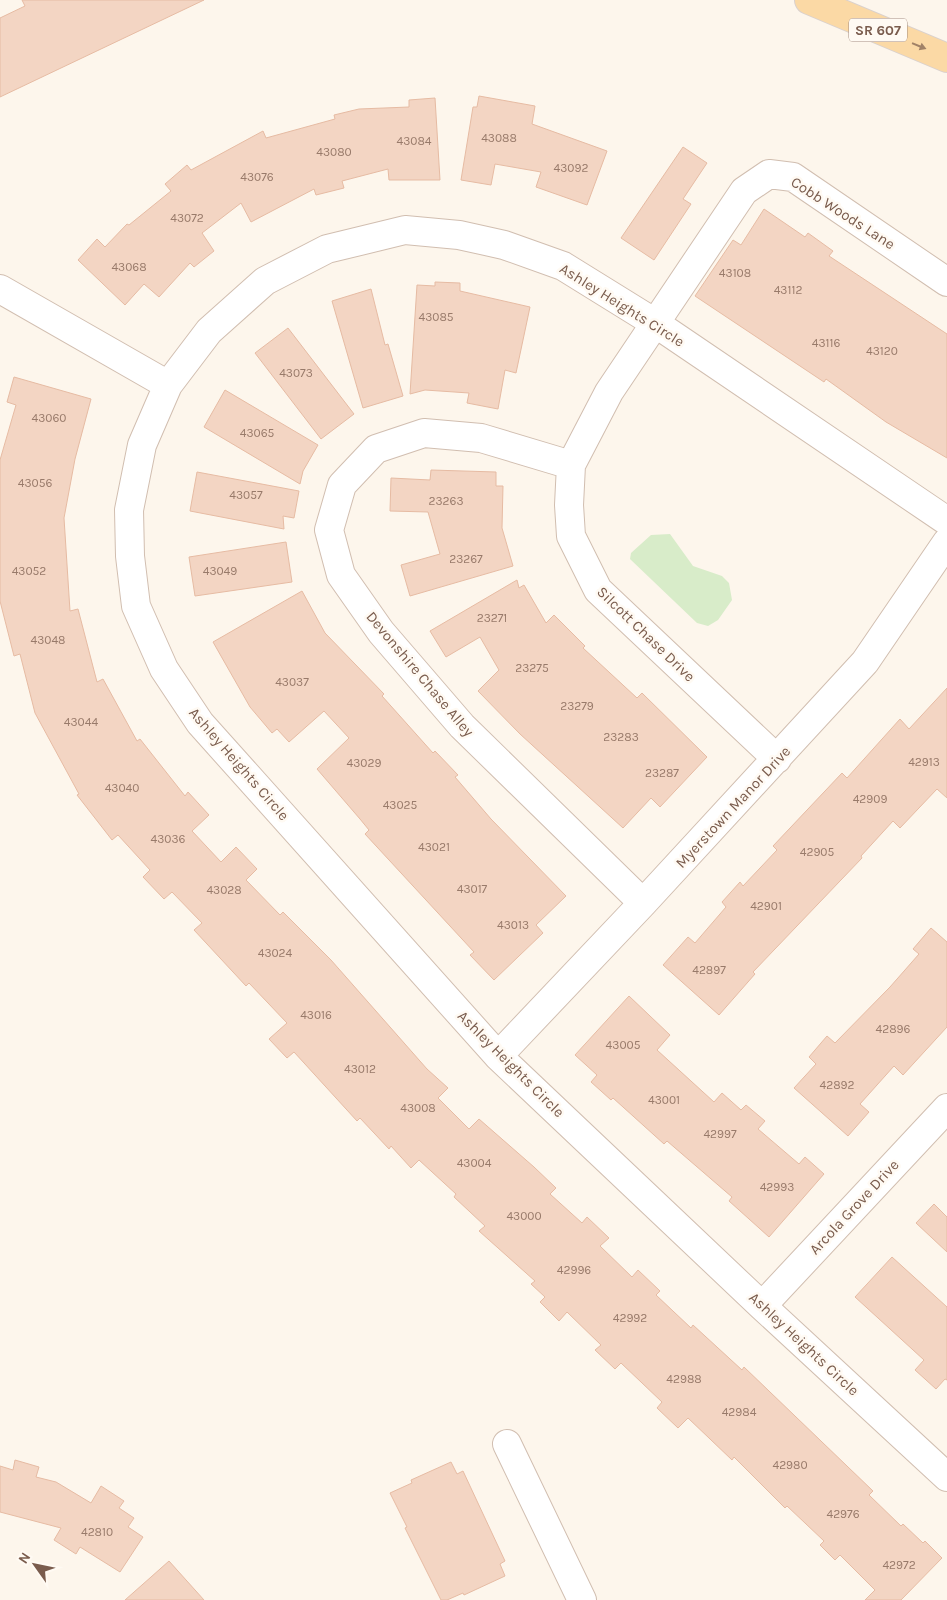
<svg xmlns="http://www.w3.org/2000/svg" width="947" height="1600" viewBox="0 0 947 1600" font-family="Karla,sans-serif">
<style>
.green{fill:#d8ecc9}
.building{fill:#f3d5c3;stroke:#e6bba3}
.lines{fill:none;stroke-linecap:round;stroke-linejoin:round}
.minor-casing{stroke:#d1beb0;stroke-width:30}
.major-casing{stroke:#dad1cd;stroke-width:30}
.minor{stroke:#fff;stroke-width:28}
.major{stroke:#fbd9a5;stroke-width:28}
.oneway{fill:#a18267}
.labels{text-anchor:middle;stroke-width:5;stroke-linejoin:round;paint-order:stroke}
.number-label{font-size:12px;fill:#987a6a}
.shield{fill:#fffaf3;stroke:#a28b7f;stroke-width:1}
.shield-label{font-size:14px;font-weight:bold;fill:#7a5c4d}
.street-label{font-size:15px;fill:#7a5c4d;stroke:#fffaf3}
</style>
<rect width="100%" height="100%" fill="#fdf6ec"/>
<path class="green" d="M 670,534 L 693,566 L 722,576 L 729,583 L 732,600 L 718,620 L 708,626 L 697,623 L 630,559 L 631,553 L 651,535 Z"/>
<path class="building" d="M 22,0 L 204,0 L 0,97 L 0,18 L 25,6 Z
M 479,96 L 535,106 L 532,124 L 607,151 L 587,205 L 536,187 L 541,172 L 495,164 L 491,185 L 461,180 L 473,107 L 477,107 Z
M 435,98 L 440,180 L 389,180 L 388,169 L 342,181 L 344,188 L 316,195 L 314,189 L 251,222 L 241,203 L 202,233 L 214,251 L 194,267 L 190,263 L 159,297 L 144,284 L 125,305 L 78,260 L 97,239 L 105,247 L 127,224 L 129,225 L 171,191 L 165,184 L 187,165 L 191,170 L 263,131 L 266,138 L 335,119 L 334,115 L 359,109 L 409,107 L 409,100 Z
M 683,147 L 707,163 L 683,199 L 691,204 L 654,260 L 621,238 Z
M 764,209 L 805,237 L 808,233 L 833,251 L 829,256 L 947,334 L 947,458 L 886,422 L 826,379 L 824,382 L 695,296 L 733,240 L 741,245 Z
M 435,282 L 460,283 L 460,291 L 530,307 L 516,373 L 505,370 L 498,409 L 467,403 L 469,393 L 425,390 L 410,394 L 417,285 L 435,286 Z
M 371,289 L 385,345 L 388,344 L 403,396 L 363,408 L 332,301 Z
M 288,328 L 354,414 L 321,439 L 255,353 Z
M 14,377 L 91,399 L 75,459 L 64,518 L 70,611 L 78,609 L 97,682 L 103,679 L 137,741 L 140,739 L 185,796 L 188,792 L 209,815 L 192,831 L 221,862 L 236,847 L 257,869 L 246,880 L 280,915 L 283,912 L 331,960 L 427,1069 L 448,1088 L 438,1098 L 469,1129 L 479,1119 L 534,1167 L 556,1188 L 550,1194 L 582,1223 L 587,1217 L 609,1238 L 600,1246 L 632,1277 L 638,1270 L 660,1291 L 656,1295 L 691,1328 L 693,1325 L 742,1370 L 744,1367 L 873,1491 L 869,1495 L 901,1526 L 903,1524 L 923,1543 L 925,1541 L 942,1558 L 901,1600 L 865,1600 L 875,1590 L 840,1555 L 835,1560 L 820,1545 L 824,1541 L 787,1506 L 785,1508 L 734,1457 L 732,1460 L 688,1418 L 678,1428 L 657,1408 L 662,1402 L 621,1363 L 615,1369 L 595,1350 L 601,1345 L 567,1312 L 559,1321 L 540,1302 L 545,1297 L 531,1284 L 535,1281 L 479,1231 L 485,1226 L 454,1197 L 456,1194 L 419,1160 L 411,1168 L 391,1146 L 389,1149 L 360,1118 L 357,1121 L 294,1052 L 287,1058 L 269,1039 L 287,1023 L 249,983 L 246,986 L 194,930 L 202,923 L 172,892 L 164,899 L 143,877 L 150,870 L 118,835 L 112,840 L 77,795 L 79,794 L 35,713 L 20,654 L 14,656 L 0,601 L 0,460 L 16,405 L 7,402 Z
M 225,390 L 318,445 L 303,471 L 300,484 L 204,427 Z
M 431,470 L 496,472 L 496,486 L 503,486 L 502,528 L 513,566 L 410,596 L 401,565 L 440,554 L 428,512 L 390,511 L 391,478 L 430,480 Z
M 197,472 L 299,491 L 294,518 L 283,516 L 284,529 L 190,511 Z
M 286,542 L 292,582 L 195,596 L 189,557 Z
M 517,580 L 519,588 L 524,585 L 546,623 L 554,615 L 585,646 L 583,648 L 637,698 L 642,693 L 707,757 L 660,807 L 651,798 L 623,828 L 520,734 L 478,691 L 499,670 L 480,637 L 446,657 L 430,631 Z
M 302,591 L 325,633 L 384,694 L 382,696 L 433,753 L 435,751 L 458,775 L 455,777 L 491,819 L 566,896 L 536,925 L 543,933 L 494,980 L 470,955 L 474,952 L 365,834 L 369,830 L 360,819 L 317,769 L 349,738 L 324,711 L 289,742 L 277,729 L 272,733 L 250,707 L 213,642 Z
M 947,688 L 947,798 L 937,789 L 900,828 L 893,821 L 861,856 L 862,858 L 753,972 L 755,974 L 719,1015 L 663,965 L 688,937 L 695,943 L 726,907 L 722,902 L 740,882 L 743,886 L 777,850 L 773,846 L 842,773 L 847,778 L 900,719 L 909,729 Z
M 931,928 L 947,942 L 947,1027 L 903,1075 L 894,1066 L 860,1104 L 869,1112 L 848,1136 L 794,1088 L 816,1064 L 809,1057 L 827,1036 L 835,1043 L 890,987 L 919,954 L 913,949 Z
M 629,996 L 670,1035 L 657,1050 L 714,1102 L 722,1093 L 741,1110 L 746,1105 L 765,1121 L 758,1129 L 799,1164 L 805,1157 L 824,1174 L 769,1237 L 729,1201 L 732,1197 L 667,1141 L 664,1144 L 613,1098 L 611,1100 L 591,1082 L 597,1075 L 575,1055 Z
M 934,1204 L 947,1217 L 947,1252 L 916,1223 Z
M 892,1257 L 947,1307 L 947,1380 L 945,1379 L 936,1389 L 915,1370 L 924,1360 L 855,1297 Z
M 15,1460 L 39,1467 L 36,1477 L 56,1482 L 91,1503 L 101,1486 L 124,1501 L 119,1508 L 134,1518 L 128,1527 L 143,1537 L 120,1572 L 80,1547 L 76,1554 L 54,1540 L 61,1528 L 0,1512 L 0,1466 L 13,1470 Z
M 451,1462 L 457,1474 L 463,1471 L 505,1561 L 500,1564 L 505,1576 L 464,1595 L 463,1593 L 447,1600 L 441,1600 L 405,1528 L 407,1527 L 390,1493 L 412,1483 L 411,1480 Z
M 169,1561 L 204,1600 L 125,1600 L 151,1577 Z"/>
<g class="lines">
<g class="minor-casing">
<path id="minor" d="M 0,289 L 168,385
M 571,465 L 481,438 L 424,433 L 376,449 L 342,485 L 329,530 L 341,575 L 381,632 L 462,726 L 643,903
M 947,521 L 655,323 L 563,266 L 504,245 L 459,235 L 405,230 L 327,249 L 265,281 L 209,331 L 168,385 L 142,445 L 129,510 L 130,556 L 136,606 L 164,669 L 200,723 L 498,1056 L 762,1306 L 947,1477
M 777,759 L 598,590 L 571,536 L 569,505 L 571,465 L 609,392 L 744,191 L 769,174 L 793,177 L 947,282
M 498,1056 L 643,903 L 865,662 L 947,542
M 762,1306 L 947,1108
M 507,1444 L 582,1600"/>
</g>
<g class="major-casing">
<path id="major" d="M 809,0 L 947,58"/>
</g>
<use href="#minor" class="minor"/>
<use href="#major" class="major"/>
</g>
<defs><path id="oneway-solid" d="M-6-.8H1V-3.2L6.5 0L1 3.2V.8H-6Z" transform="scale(1.25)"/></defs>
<use class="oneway" href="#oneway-solid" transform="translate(919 46) rotate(22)"/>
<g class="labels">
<g class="number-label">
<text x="499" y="142">43088</text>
<text x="414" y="145">43084</text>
<text x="334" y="156">43080</text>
<text x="571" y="172">43092</text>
<text x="257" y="181">43076</text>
<text x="187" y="222">43072</text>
<text x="129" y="271">43068</text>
<text x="735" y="277">43108</text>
<text x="788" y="294">43112</text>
<text x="436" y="321">43085</text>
<text x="826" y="347">43116</text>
<text x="882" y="355">43120</text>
<text x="296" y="377">43073</text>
<text x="49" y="422">43060</text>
<text x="257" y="437">43065</text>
<text x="35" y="487">43056</text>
<text x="246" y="499">43057</text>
<text x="446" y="505">23263</text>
<text x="466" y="563">23267</text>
<text x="29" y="575">43052</text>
<text x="220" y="575">43049</text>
<text x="492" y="622">23271</text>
<text x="48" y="644">43048</text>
<text x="532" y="672">23275</text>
<text x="292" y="686">43037</text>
<text x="577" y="710">23279</text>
<text x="81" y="726">43044</text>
<text x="621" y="741">23283</text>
<text x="924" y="766">42913</text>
<text x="364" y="767">43029</text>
<text x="662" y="777">23287</text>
<text x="122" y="792">43040</text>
<text x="870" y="803">42909</text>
<text x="400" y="809">43025</text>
<text x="168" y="843">43036</text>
<text x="434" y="851">43021</text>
<text x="817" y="856">42905</text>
<text x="472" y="893">43017</text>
<text x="224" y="894">43028</text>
<text x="766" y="910">42901</text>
<text x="513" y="929">43013</text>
<text x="275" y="957">43024</text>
<text x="709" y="974">42897</text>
<text x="316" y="1019">43016</text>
<text x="893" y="1033">42896</text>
<text x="623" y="1049">43005</text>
<text x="360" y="1073">43012</text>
<text x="837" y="1089">42892</text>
<text x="664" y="1104">43001</text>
<text x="418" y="1112">43008</text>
<text x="720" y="1138">42997</text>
<text x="474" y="1167">43004</text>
<text x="777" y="1191">42993</text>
<text x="524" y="1220">43000</text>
<text x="574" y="1274">42996</text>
<text x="630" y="1322">42992</text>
<text x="684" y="1383">42988</text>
<text x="739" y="1416">42984</text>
<text x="790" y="1469">42980</text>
<text x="843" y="1518">42976</text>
<text x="97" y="1536">42810</text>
<text x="899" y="1569">42972</text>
</g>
<rect class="shield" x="849" y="18.5" width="58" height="23" rx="4"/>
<g class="shield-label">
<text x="878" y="35">SR 607</text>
</g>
<g class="street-label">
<text transform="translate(843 213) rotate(33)" y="5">Cobb Woods Lane</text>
<text transform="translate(622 305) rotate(32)" y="5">Ashley Heights Circle</text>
<text transform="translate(646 634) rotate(44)" y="5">Silcott Chase Drive</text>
<text transform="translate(420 674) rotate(50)" y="5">Devonshire Chase Alley</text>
<text transform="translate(239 764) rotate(49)" y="5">Ashley Heights Circle</text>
<text transform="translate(733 807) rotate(-47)" y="5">Myerstown Manor Drive</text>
<text transform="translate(511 1064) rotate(45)" y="5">Ashley Heights Circle</text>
<text transform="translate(854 1207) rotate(-47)" y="5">Arcola Grove Drive</text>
<text transform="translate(804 1344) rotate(43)" y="5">Ashley Heights Circle</text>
</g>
</g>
<g transform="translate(35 1565) rotate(303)" stroke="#fffaf3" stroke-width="4" paint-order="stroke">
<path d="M0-4L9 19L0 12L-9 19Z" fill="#7a5c4d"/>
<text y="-8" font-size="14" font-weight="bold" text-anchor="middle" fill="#7a5c4d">N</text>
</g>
</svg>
